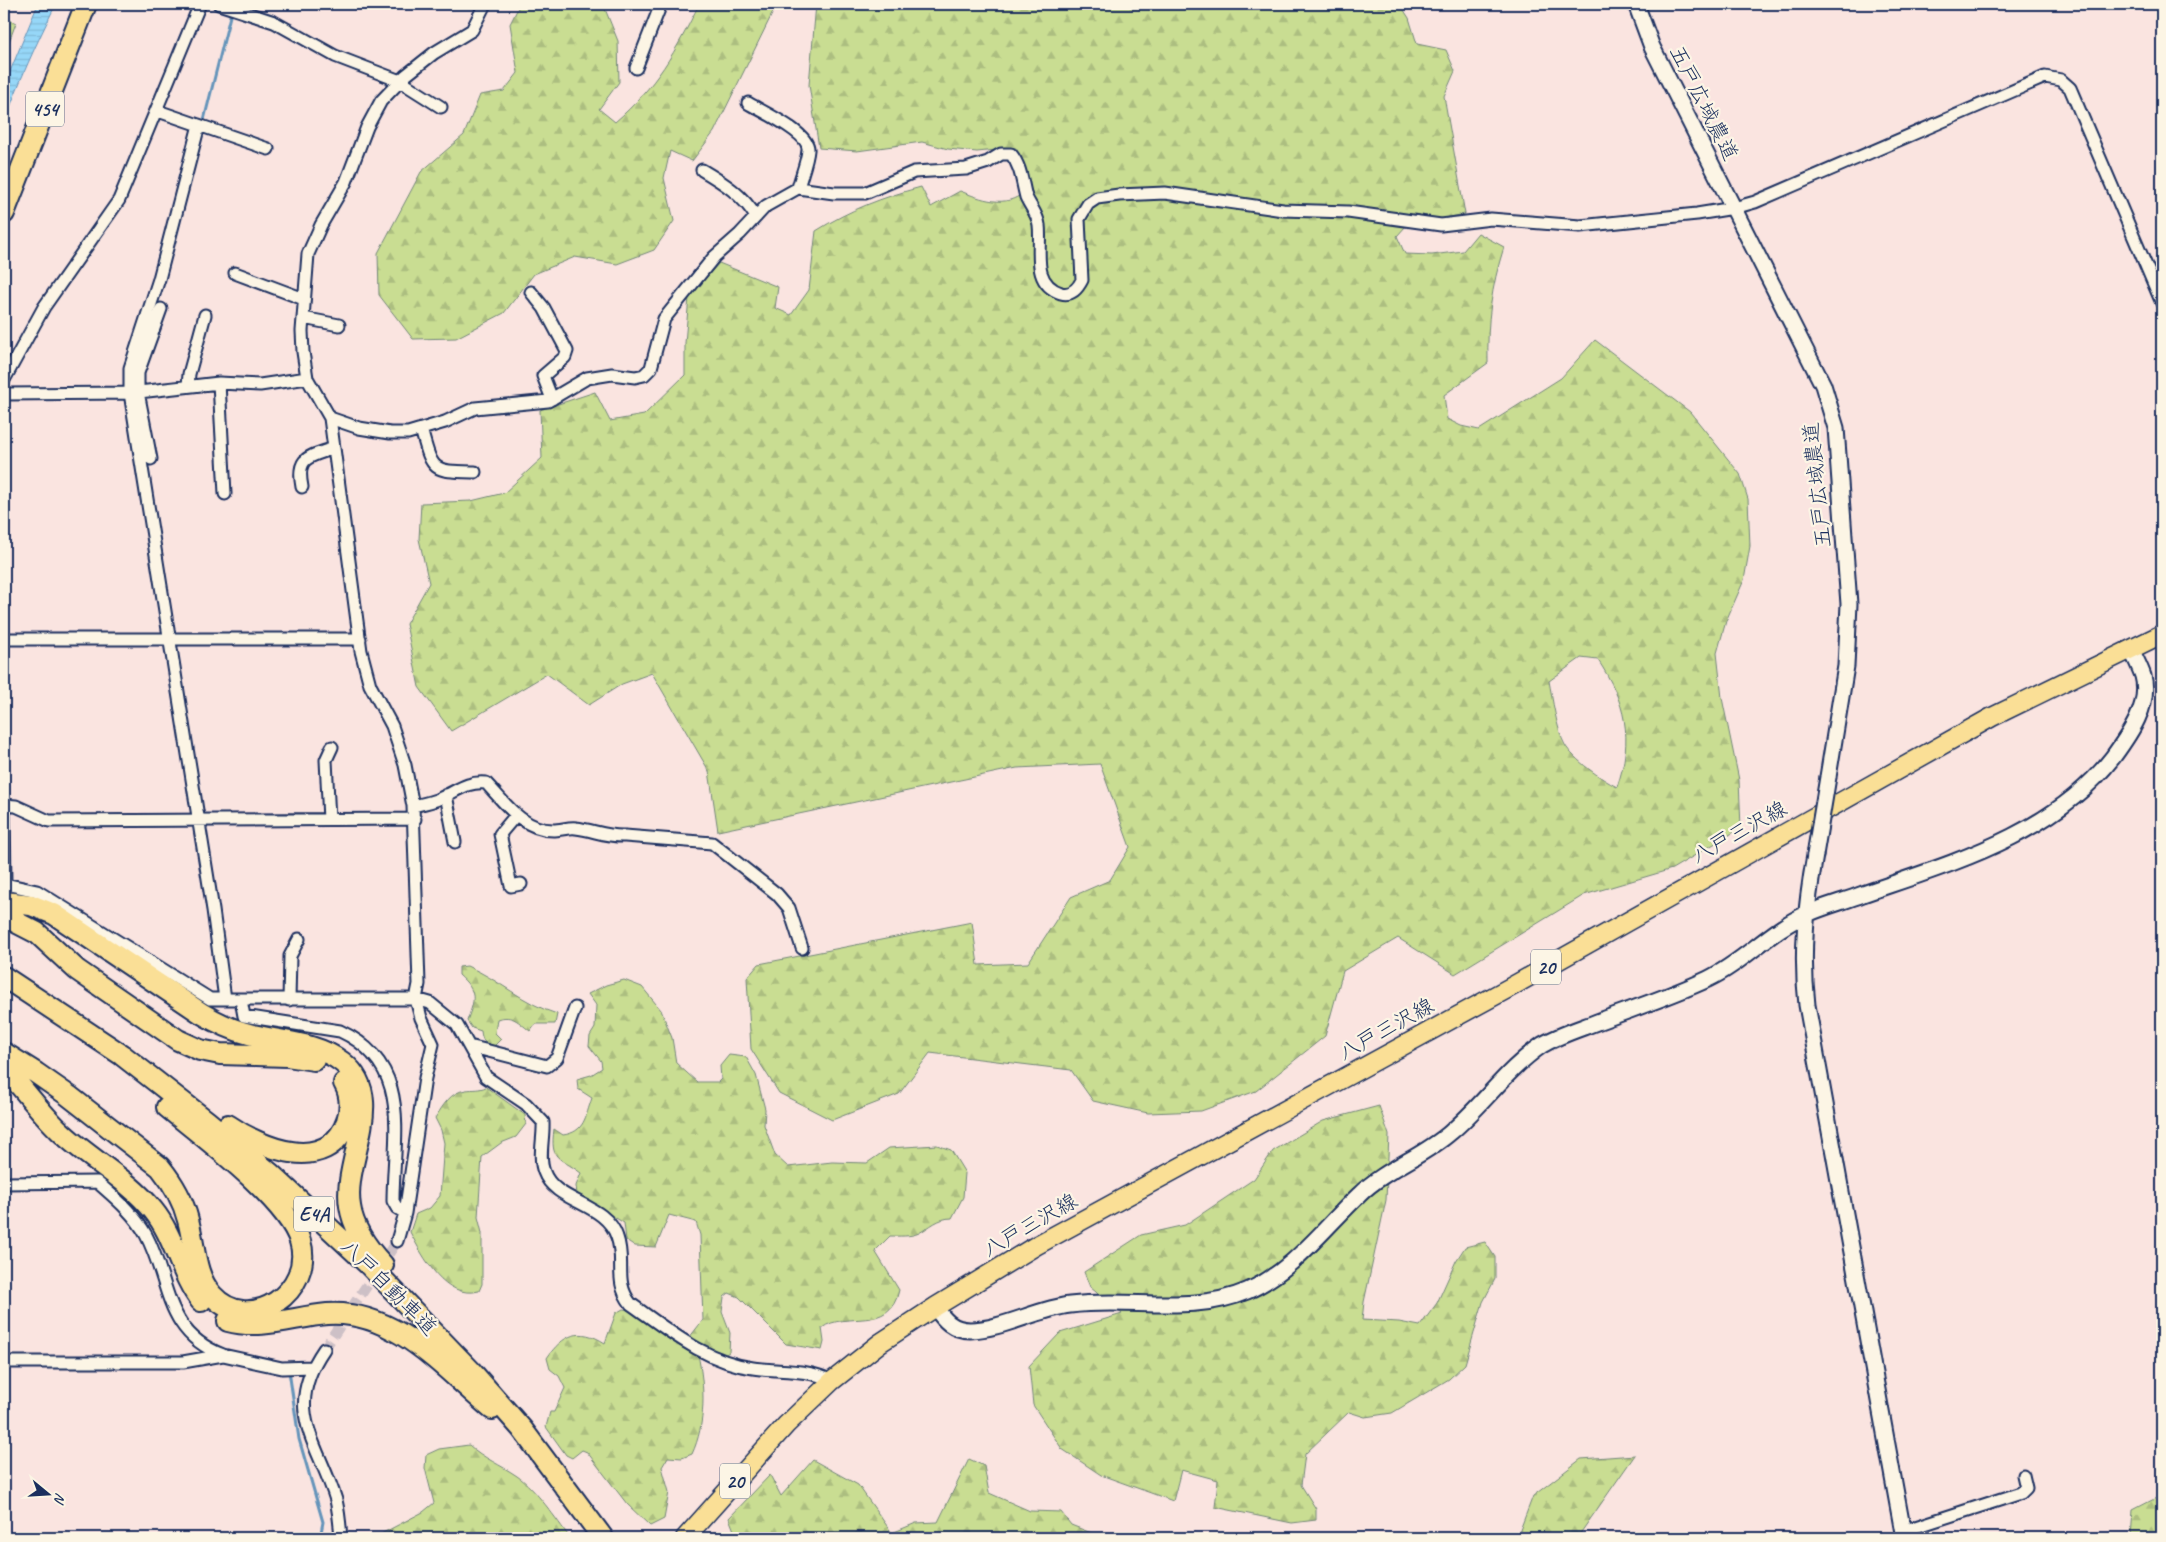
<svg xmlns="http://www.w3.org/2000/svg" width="2166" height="1542" viewBox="0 0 2166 1542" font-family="Caveat,'Klee One',sans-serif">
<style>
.green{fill:url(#green-dots);stroke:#728678}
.forest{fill:url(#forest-firs);stroke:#728678;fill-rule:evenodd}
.water{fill:url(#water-rules);stroke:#6594ba}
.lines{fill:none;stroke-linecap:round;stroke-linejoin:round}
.stream{stroke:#6594ba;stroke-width:3}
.street-tunnel{stroke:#cdc0c6;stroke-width:11;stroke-dasharray:11 5.5;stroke-linecap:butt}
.street-casing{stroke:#1b2f5e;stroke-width:15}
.secondary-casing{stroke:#1b2f5e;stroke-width:19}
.primary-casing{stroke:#1b2f5e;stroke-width:21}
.highway-casing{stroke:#1b2f5e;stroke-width:24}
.street{stroke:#fcf5e5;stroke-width:11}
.secondary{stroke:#fcf5e5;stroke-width:15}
.primary{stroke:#fadf96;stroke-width:18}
.highway{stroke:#fadf96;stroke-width:20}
.secondary-bridge-casing{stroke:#1b2f5e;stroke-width:19;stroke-linecap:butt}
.secondary-bridge{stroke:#fcf5e5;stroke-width:15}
.labels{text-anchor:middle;stroke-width:4.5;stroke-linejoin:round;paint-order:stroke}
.shield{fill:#fcf5e5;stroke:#5e6a86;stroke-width:1}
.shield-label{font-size:20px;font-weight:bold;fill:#1b2f5e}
.street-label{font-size:21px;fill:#1b2f5e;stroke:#fcf5e5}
</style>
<defs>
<pattern id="green-dots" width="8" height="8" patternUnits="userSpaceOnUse" patternTransform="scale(1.25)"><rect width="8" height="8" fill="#c9dd92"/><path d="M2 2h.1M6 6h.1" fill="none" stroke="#acbe80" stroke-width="1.8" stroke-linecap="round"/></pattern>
<pattern id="forest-firs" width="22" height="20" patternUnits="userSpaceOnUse" patternTransform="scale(1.25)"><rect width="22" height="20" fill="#c9dd92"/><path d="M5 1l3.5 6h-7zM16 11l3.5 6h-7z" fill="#acbe80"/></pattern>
<pattern id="water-rules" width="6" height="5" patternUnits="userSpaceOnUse" patternTransform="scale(1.25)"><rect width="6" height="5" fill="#96d7f8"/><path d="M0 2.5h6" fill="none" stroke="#81b9d7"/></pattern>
</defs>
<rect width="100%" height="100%" fill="#fae4e0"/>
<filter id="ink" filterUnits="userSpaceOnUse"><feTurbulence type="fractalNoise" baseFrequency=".02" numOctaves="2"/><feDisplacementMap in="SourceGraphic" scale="10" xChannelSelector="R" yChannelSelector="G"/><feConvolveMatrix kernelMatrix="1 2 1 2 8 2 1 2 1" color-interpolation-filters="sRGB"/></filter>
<g filter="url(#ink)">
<path class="green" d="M 8,19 L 16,23 L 4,55 L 4,25 Z"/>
<path class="forest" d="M 520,4 L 603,4 L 618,41 L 619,82 L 599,109 L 615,122 C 655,88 677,50 699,4 L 777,4 L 714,132 L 692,161 L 670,151 L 664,178 L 674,221 L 654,250 L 617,264 L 575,257 L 534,274 L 504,313 L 456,338 L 413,339 L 379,295 L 378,253 L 421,172 L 464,135 L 480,95 L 504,91 L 518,73 L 510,24 Z
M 816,4 L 1400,4 L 1409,18 L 1417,44 L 1446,50 L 1455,71 L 1444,96 L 1465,214 L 1406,226 L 1397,236 L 1405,254 L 1432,255 L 1463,251 L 1478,233 L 1504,247 C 1491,288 1487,321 1488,363 L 1444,395 L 1447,419 L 1461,426 L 1479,430 L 1561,378 L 1595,340 L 1690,412 L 1740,474 L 1748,499 L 1750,546 L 1744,580 L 1726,621 L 1717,653 L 1722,698 L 1739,780 L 1741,828 L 1672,869 L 1584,895 L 1455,974 L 1398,938 L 1343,971 L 1325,1036 L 1256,1091 L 1201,1111 L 1148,1113 L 1093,1101 L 1071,1070 L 930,1053 L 899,1094 L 832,1120 L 779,1093 L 751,1049 L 747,978 L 759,964 L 972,922 L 978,965 L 1028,963 L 1071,897 L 1110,880 L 1130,847 L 1100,764 L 1017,768 L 718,831 L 709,771 L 652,673 L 622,684 L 589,705 L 547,674 L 451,731 L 419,687 L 406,624 L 429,583 L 419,539 L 421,503 L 471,501 L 504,493 L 542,458 L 540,410 L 595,392 L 610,421 L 644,415 L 685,375 L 685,343 L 689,297 L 719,263 L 778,287 L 775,308 L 791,315 L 809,290 L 816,231 C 849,210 883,197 921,187 L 931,207 L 960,191 C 981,199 1006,209 1024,192 L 1024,171 L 1016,148 L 977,152 L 948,149 L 922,142 L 857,151 L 819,148 L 809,85 ZM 1581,658 L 1598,660 C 1626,703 1634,738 1617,787 C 1601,779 1574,760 1565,745 C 1557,731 1552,697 1549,681 Z
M 467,966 C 498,979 524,1004 557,1014 L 555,1024 L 535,1024 L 530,1031 C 518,1022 513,1014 497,1019 L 495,1033 L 501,1039 L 492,1048 C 484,1043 482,1040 481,1031 L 472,1028 L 467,1021 C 475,999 478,992 459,975 L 459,967 Z
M 624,980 L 642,987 L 661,1010 L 672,1038 L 676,1063 L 697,1082 L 718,1082 L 721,1079 L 720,1066 L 729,1055 L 746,1057 L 756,1075 L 765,1109 L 764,1125 L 775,1155 L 788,1167 L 832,1162 L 867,1163 L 889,1148 L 937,1145 L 951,1150 L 965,1173 L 963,1197 L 952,1218 C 938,1218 930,1227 919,1233 C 911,1237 898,1236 890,1236 L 875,1251 L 899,1290 C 890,1334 845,1310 822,1328 L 824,1342 L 822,1350 L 786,1344 L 739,1297 L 729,1293 L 724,1297 L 722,1312 L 730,1333 L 729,1352 L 723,1356 L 689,1338 L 703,1320 L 700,1235 L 696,1222 L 669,1215 L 656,1247 L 635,1246 L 626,1240 L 624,1223 L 577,1194 L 576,1186 L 581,1173 C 558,1156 550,1161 554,1129 L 563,1135 C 585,1132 585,1117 592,1098 L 578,1089 L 577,1079 L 591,1075 L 602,1068 L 601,1061 L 589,1046 L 590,1036 L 595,1028 L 596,1005 L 588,994 L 606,985 Z
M 486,1087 L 525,1115 L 526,1124 L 516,1137 L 501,1143 L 482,1157 L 478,1217 L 482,1233 L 482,1284 L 479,1291 C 445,1300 423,1257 410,1232 L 416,1214 L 430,1208 L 440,1196 L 444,1143 L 441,1130 L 435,1118 C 443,1106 450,1092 466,1090 C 474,1089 479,1090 486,1087 Z
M 1379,1106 L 1389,1135 L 1386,1200 L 1364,1302 L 1362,1320 L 1399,1322 L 1420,1326 L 1437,1303 L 1456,1261 L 1465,1247 L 1485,1242 L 1495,1257 L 1495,1279 L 1483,1302 L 1465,1364 L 1449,1379 L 1392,1413 L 1365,1417 L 1349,1412 L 1305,1454 L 1301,1485 L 1316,1509 L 1316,1520 L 1292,1523 L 1215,1507 L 1218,1480 L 1181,1470 L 1173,1501 L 1101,1475 L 1062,1449 L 1033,1405 L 1029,1366 L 1060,1333 L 1122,1314 L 1090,1287 L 1084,1272 L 1141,1235 L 1185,1225 L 1254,1179 L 1273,1151 L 1323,1121 Z
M 623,1309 L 629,1310 L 698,1355 C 705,1386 706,1424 692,1454 L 682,1458 L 668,1457 L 662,1467 L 669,1492 L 664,1519 L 650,1526 L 627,1504 L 587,1452 L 582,1450 L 572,1458 L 566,1455 L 546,1427 L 550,1412 L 554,1412 L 565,1388 L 559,1376 L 550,1369 L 547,1358 C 563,1334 580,1327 605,1343 L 616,1313 Z
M 469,1445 C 483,1458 501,1465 517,1476 C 535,1488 557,1520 570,1538 L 379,1538 L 379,1535 L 423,1512 L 434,1503 L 425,1468 L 426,1455 L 439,1449 Z
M 1635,1455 L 1577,1538 L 1517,1538 L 1533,1496 L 1581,1459 Z
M 969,1459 L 984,1466 L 989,1493 L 1030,1511 L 1061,1512 L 1071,1525 L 1104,1538 L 737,1538 L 729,1518 L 770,1475 L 781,1496 L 813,1460 L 858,1485 L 892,1533 L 916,1523 L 938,1522 Z
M 2162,1465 L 2162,1538 L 2131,1538 L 2133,1510 L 2158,1497 L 2159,1471 Z"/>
<path class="water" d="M 38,4 L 56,4 C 37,42 18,83 4,124 L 4,86 Z"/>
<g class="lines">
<path class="stream" d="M 203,124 L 231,12
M 289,1371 L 299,1439 L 323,1522 L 320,1538"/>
<path class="street-tunnel" d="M 324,1349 L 397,1241"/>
<g class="street-casing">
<path id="street" d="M 219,4 L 274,22 L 335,56 L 400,81 L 441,107
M 636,68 L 661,4
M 748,103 C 761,111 810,133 808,150 C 807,162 801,176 798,188
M 158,111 L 268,149
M 199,125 L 159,279 L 130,368 L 130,393 L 213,910 L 225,999
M 702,170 C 724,183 743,195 756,217
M 235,273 L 304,299
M 531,292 L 544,308 L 567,351 L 565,357 L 543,376 L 552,399
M 303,318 L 339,325
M 4,380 L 44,307 L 119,200 L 200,4
M 219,383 L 225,494
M 188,386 L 189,374 L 205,315
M 4,394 L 130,393 L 219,383 L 260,385 L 307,378
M 330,418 L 359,428 L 390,433 L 408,433 L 445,422 L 475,408 L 548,401 L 587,378 L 612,374 L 635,377 L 644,375 L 651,368 L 664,319 L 714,257 L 740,234 L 766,206 L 798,188 L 834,193 L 865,193 L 914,172 L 966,169 L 988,162 L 1001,154 L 1011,154 C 1021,166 1022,182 1026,197 C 1030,206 1038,215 1039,225 C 1042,248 1030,283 1061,293 C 1072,296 1078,288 1082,280 L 1079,219 L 1088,204 L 1097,198 L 1119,195 L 1165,193 L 1283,210 L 1348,212 L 1441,225 L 1491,219 L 1580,226 L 1697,214 L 1734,208 L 1755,202 L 2045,77 L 2061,80 L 2070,88 L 2162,303
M 421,429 C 433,472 431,471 475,472
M 151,459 L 138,392 L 138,373 L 161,309
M 302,487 C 296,456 309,457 334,448
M 4,639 L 360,639
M 446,795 L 455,842
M 4,805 L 5,884 L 37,891 L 210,999 L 416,999 L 430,1003 L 457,1025 L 486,1077 L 526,1104 L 543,1122 C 544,1138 538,1157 544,1172 C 555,1203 606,1202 617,1237 C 626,1262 613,1281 631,1304 C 668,1330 706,1362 753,1368 C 781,1372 806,1368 832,1381
M 4,805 L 16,806 L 49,821 L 415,819
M 413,806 C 422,804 432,802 441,798 C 457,791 467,781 486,783 C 505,803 523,830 553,830 C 561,830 569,827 576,828 C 593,830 607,837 625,836 L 712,843 L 777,894 L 789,908 L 802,948
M 516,815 L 500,834 L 511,886 L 521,884
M 329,820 L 326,760 L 332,747
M 241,1000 L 244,1016 L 340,1031 C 414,1065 393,1136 393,1201 L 397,1208 L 405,1213
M 289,1000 L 290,956 L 299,939
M 469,1046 L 547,1066 L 557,1058 L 575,1008
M 4,1183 L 97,1182 C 115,1198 134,1213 146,1235 C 171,1282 163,1332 223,1355
M 397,1241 L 405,1213 L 425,1078 L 433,1044 L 421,1018 L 416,999 L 419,984 L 413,806 L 405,765 L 392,726 L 370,685 L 361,651 L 330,418 L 307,378 L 303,352 L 302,331 L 308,254 L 321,225 L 346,182 L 367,127 L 381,101 L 405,76 L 434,53 L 472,30 L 485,4
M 324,1349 C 282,1410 318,1442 336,1500 C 339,1513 340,1525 341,1538
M 4,1362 L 183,1362 L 223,1355 L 282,1368 L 312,1367
M 1903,1531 L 2021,1493 L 2026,1488 L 2023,1475"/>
</g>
<g class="secondary-casing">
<path id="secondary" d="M 1636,4 L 1652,47 L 1823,385 L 1836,428 L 1849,604 L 1846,666 L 1828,777
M 1815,855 C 1806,906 1801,954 1807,1005 L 1904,1538
M 935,1307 C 944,1320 952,1330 970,1330 C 1003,1329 1037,1309 1070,1305 C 1129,1297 1191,1315 1247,1291 C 1292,1272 1324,1228 1359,1195 C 1385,1169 1423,1157 1451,1132 C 1483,1105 1507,1069 1542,1045 C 1559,1035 1579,1029 1597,1022 C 1634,1008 1672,996 1708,979 C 1744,962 1770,930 1807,914 C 1825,906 1845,901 1863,894 C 1952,863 2053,835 2113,757 C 2129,735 2151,705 2143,676 C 2140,667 2135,658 2131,649"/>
</g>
<g class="primary-casing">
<path id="primary" d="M 685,1538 L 786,1425 L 832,1381 L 880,1343 L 935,1307 L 1037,1245 L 1509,988 L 1992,717 L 2162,634"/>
</g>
<g class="highway-casing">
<path id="highway" d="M 4,213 L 86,4
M 4,902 L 31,905 L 54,914 L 201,1013 C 216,1022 232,1030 249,1034 C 280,1042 316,1042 342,1062 C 389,1098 342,1160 350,1206 C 353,1228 368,1249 383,1265
M 4,916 L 37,933 L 77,970 L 178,1040 L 200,1050 L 220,1054 L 287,1056 L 314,1060
M 4,977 L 122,1055 L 208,1122 L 271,1174 L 369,1265 L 471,1371 L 522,1429 L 603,1538
M 4,1053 L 36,1073 L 69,1096 L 160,1167 C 173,1183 183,1200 188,1220 C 195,1245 194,1275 212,1295 C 250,1337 315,1290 300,1241 C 288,1200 201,1135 167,1107
M 4,1067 C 23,1088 39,1111 60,1131 C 89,1159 127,1178 153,1210 C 175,1237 180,1274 201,1301
M 228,1125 C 261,1148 328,1176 347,1121 C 351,1108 351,1095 344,1083
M 228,1321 C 261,1330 294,1317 327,1314 C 395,1309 444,1369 492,1409"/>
</g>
<use href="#street" class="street"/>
<use href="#secondary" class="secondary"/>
<use href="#primary" class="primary"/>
<use href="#highway" class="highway"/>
<g class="secondary-bridge-casing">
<path id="secondary-bridge" d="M 1815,855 L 1828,777"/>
</g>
<use href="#secondary-bridge" class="secondary-bridge"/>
</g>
</g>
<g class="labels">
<g class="shield">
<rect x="26" y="91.5" width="38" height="35" rx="4"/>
<rect x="1531" y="949.5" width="30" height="35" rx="4"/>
<rect x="294" y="1196.5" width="40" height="35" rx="4"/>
<rect x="720" y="1463.5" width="30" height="35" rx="4"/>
</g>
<g class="shield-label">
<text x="45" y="116">454</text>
<text x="1546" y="974">20</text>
<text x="314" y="1221">E4A</text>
<text x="735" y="1488">20</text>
</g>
<g class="street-label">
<text transform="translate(1704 103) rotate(63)" y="7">五戸広域農道</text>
<text transform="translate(1817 485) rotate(-96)" y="7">五戸広域農道</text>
<text transform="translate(1739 832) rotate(-29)" y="7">八戸三沢線</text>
<text transform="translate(1386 1029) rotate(-29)" y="7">八戸三沢線</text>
<text transform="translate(1030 1225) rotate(-30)" y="7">八戸三沢線</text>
<text transform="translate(389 1287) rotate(45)" y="7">八戸自動車道</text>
</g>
</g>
<rect width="2166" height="1542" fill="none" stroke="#fcf5e5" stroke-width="20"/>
<rect x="10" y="10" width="2146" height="1522" fill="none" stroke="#1b2f5e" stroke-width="2" filter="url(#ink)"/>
<g transform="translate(48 1494) rotate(108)" stroke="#fcf5e5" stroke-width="4" paint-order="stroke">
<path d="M0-4L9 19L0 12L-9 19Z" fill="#1b2f5e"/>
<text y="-8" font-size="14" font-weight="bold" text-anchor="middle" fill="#1b2f5e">N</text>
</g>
</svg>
